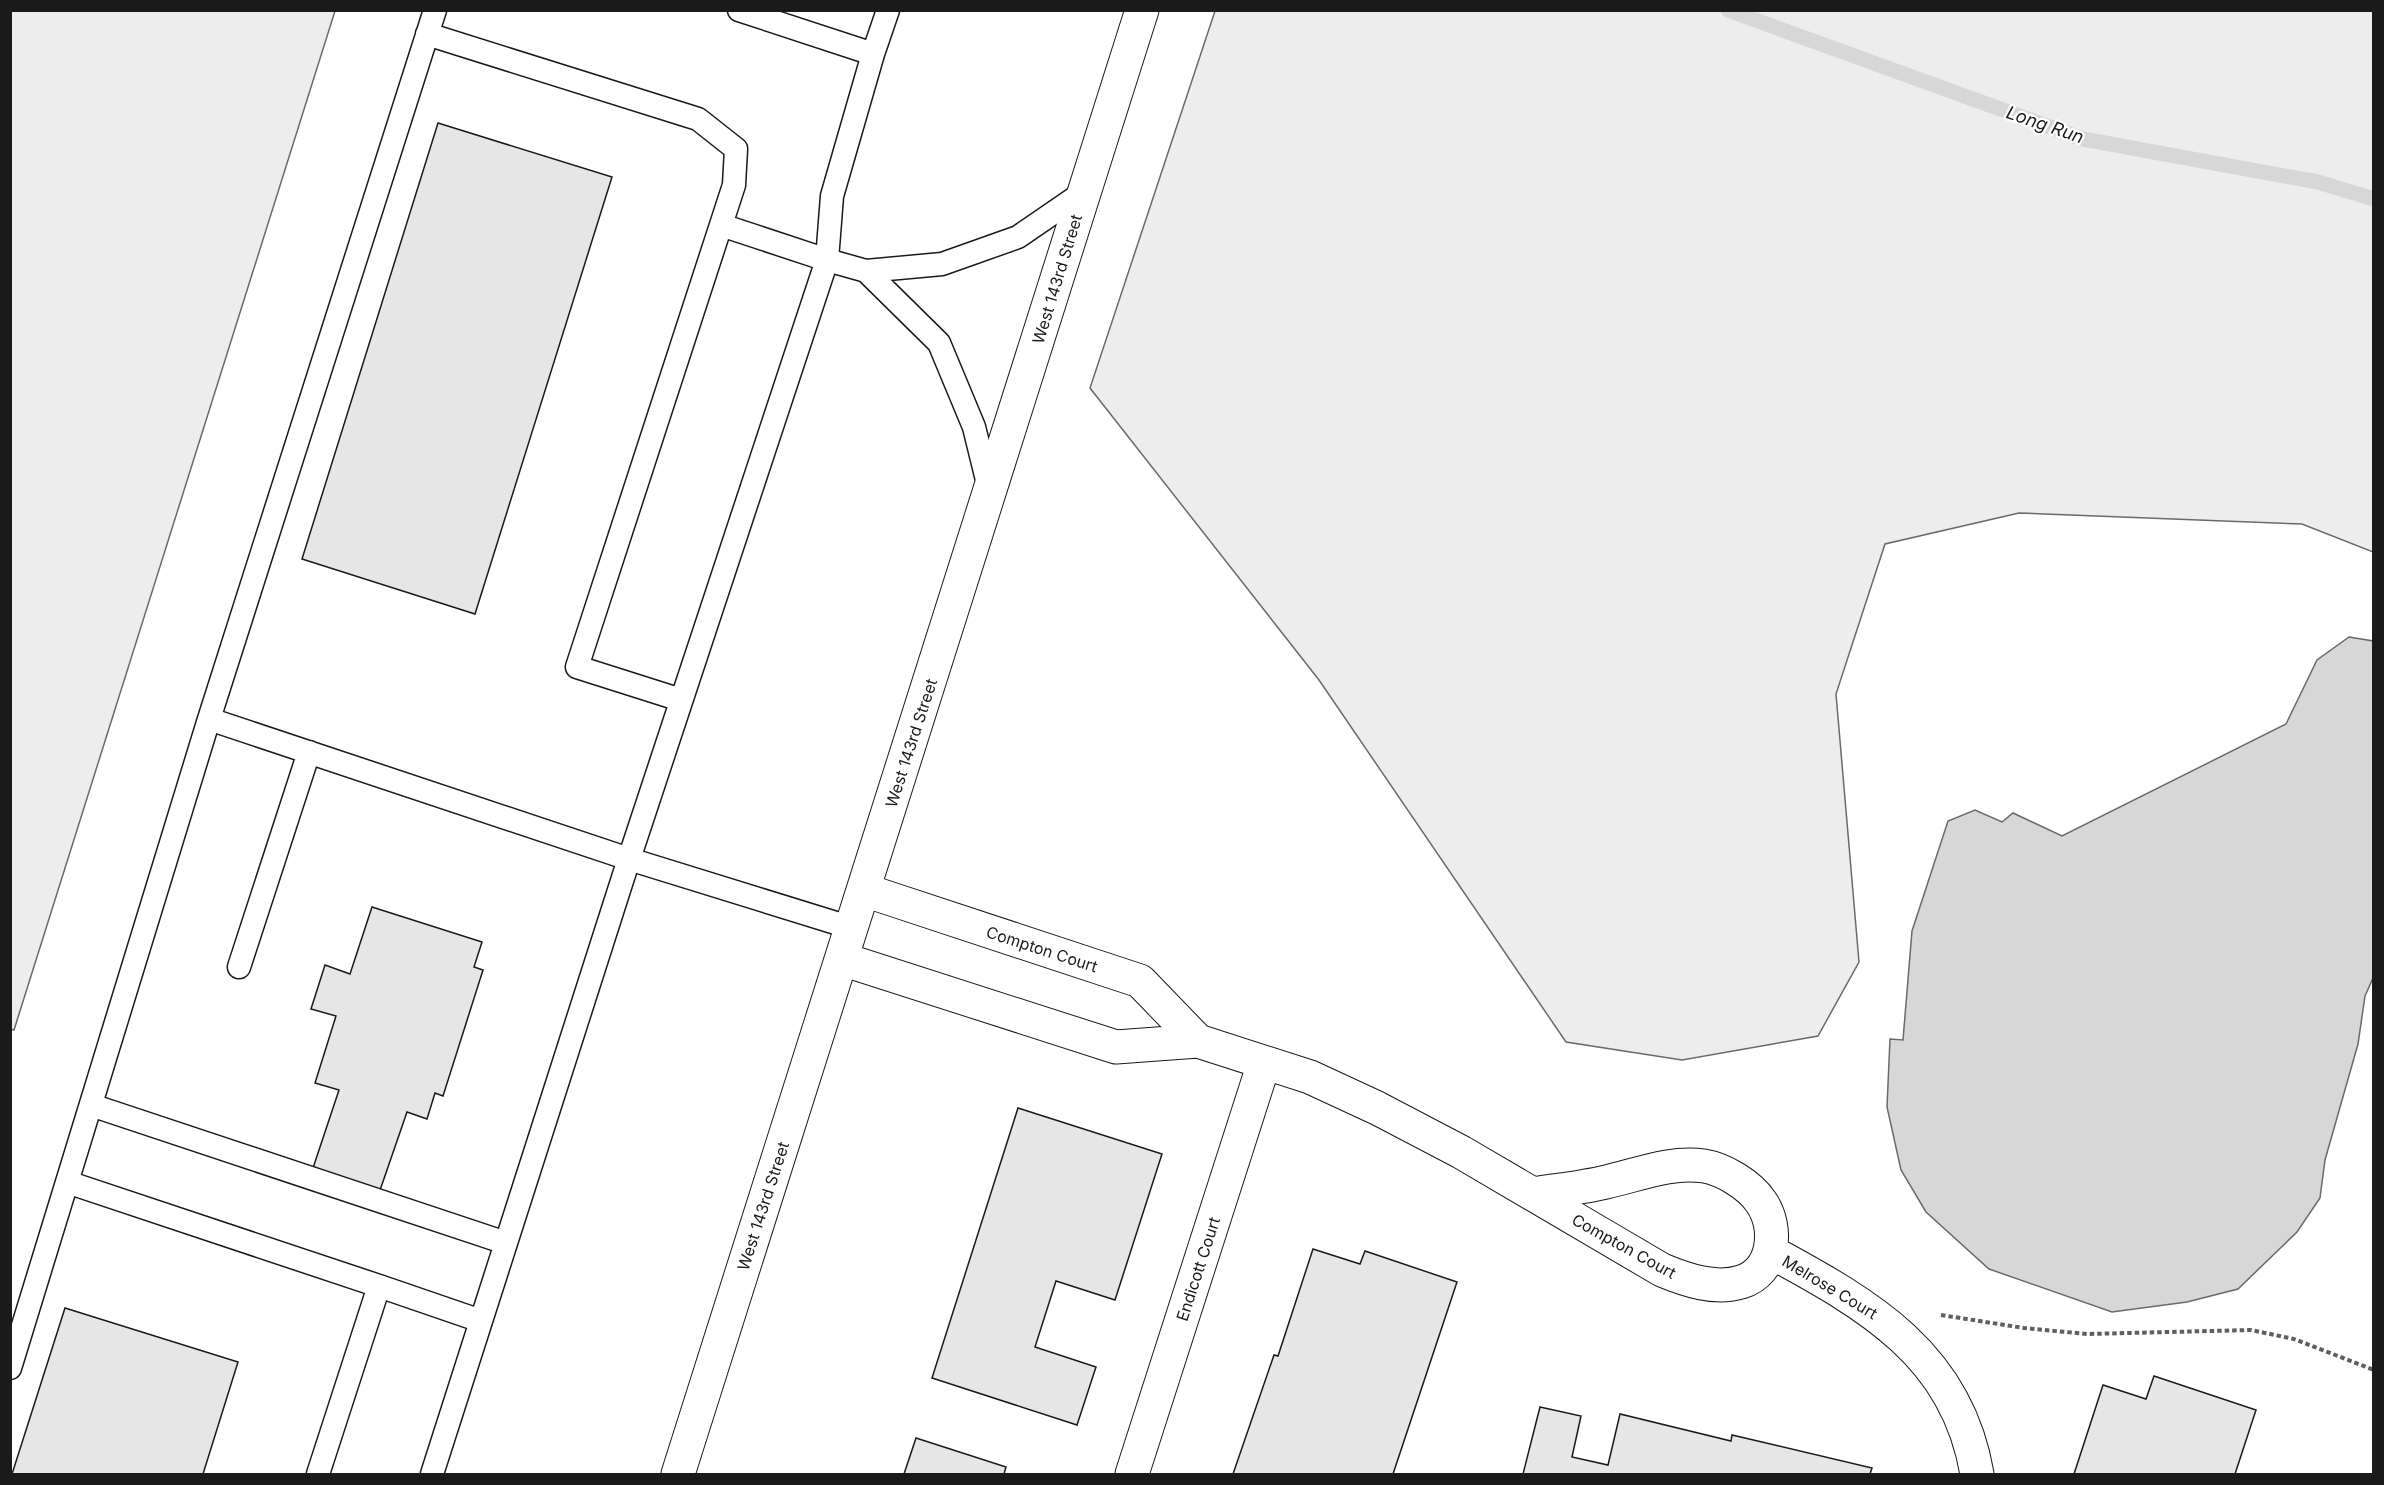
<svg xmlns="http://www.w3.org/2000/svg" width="2384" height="1485" viewBox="0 0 2384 1485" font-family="Inter,sans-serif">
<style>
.built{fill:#ededed;stroke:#6a6a6a;stroke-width:1.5}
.water{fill:#d7d7d7;stroke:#6a6a6a;stroke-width:1.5}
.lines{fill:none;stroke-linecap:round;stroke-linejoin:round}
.stream{stroke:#d7d7d7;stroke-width:15}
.building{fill:#e6e6e6;stroke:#1a1a1a;stroke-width:1.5}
.service-casing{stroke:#1a1a1a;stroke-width:25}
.minor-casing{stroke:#1a1a1a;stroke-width:35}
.secondary-casing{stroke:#1a1a1a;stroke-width:35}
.path{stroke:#5f5f5f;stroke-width:4;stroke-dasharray:4.5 3;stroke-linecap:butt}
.service{stroke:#fff;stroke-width:22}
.minor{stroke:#fff;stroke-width:33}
.secondary{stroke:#fff;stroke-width:33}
.labels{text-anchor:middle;stroke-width:4.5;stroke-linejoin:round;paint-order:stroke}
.street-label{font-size:16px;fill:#1a1a1a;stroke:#fff}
.water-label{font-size:18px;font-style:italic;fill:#1a1a1a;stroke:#fff}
</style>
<rect width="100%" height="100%" fill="#fff"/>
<path class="built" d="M 10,11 L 335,11 L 14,1030 L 10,1029 Z
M 1215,11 L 2373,11 L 2373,552 L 2302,524 L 2019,513 L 1885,544 L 1836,694 L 1859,962 L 1818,1036 L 1682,1060 L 1566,1042 L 1319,680 L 1090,388 Z"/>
<path class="water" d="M 2349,637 L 2373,641 L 2373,978 L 2365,996 L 2358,1044 L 2325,1160 L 2320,1198 L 2297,1232 L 2238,1289 L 2187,1302 L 2112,1312 L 1989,1269 L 1926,1212 L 1901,1170 L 1887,1107 L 1890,1039 L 1903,1040 L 1912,931 L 1948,821 L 1975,810 L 2002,822 L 2013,813 L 2062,836 L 2286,724 L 2317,660 Z"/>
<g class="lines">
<path class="stream" d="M 1728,10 L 2083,139 L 2318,182 L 2374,199"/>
</g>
<path class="building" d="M 438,123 L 612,177 L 475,614 L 302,559 Z
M 372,907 L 482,942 L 474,967 L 483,970 L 443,1096 L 435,1093 L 427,1119 L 407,1112 L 378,1196 L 311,1174 L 339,1090 L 315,1083 L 336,1016 L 311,1009 L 325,965 L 350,974 Z
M 1018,1108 L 1162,1154 L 1115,1300 L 1056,1281 L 1035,1347 L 1096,1367 L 1077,1425 L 932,1378 Z
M 1313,1249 L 1360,1264 L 1365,1251 L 1457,1282 L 1393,1474 L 1233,1474 L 1274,1355 L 1278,1356 Z
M 65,1308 L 238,1362 L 203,1474 L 12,1474 Z
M 2154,1376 L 2256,1410 L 2235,1474 L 2074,1474 L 2103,1385 L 2146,1399 Z
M 1540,1407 L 1581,1416 L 1572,1457 L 1608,1465 L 1620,1414 L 1731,1441 L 1732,1435 L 1872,1468 L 1870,1474 L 1523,1474 Z
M 916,1438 L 1006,1467 L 1004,1474 L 904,1474 Z"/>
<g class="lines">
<g class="service-casing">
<path id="service" d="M 427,34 L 698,119 L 736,149 L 734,185 L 577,667 L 681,700
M 873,54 L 888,10
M 721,225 L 827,260 L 866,271 L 942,264 L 1018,237 L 1085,191
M 866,271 L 939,343 L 974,427 L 989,488
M 209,719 L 435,10
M 239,967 L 309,752
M 91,1105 L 506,1243
M 67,1182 L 379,1286
M 10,1368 L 209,719 L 629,859 L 852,928
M 318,1474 L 379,1286 L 481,1321
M 432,1474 L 629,859 L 827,260 L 832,196 L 873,54 L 739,10"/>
</g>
<g class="minor-casing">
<path id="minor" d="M 864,890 L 1140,981 L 1198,1041
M 842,959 L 1116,1047 L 1198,1041 L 1310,1077 L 1377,1108 L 1461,1152 L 1662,1270 C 1686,1280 1715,1290 1741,1282 C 1775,1272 1779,1227 1761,1202 C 1750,1185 1723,1169 1704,1166 C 1670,1161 1638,1175 1606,1182 C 1582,1188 1557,1190 1533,1194
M 1771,1252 C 1869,1305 1957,1355 1977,1474
M 1132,1474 L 1264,1063"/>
</g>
<g class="secondary-casing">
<path id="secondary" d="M 678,1474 L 1142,10"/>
</g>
<path class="path" d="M 1941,1315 L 2024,1328 L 2087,1334 L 2251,1330 L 2294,1339 L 2374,1370"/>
<use href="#service" class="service"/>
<use href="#minor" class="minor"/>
<use href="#secondary" class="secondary"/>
</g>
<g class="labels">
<g class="street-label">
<text transform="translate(1057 279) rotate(-73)" y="6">West 143rd Street</text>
<text transform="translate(911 743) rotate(-72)" y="6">West 143rd Street</text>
<text transform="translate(1042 949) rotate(18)" y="6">Compton Court</text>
<text transform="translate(763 1206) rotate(-72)" y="6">West 143rd Street</text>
<text transform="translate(1624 1246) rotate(29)" y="6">Compton Court</text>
<text transform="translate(1198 1269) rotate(-72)" y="6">Endicott Court</text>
<text transform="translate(1830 1287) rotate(31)" y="6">Melrose Court</text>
</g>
<g class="water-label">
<text transform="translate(2045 125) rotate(19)" y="6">Long Run</text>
</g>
</g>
<rect width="2384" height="1485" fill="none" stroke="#1a1a1a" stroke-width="24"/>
</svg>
